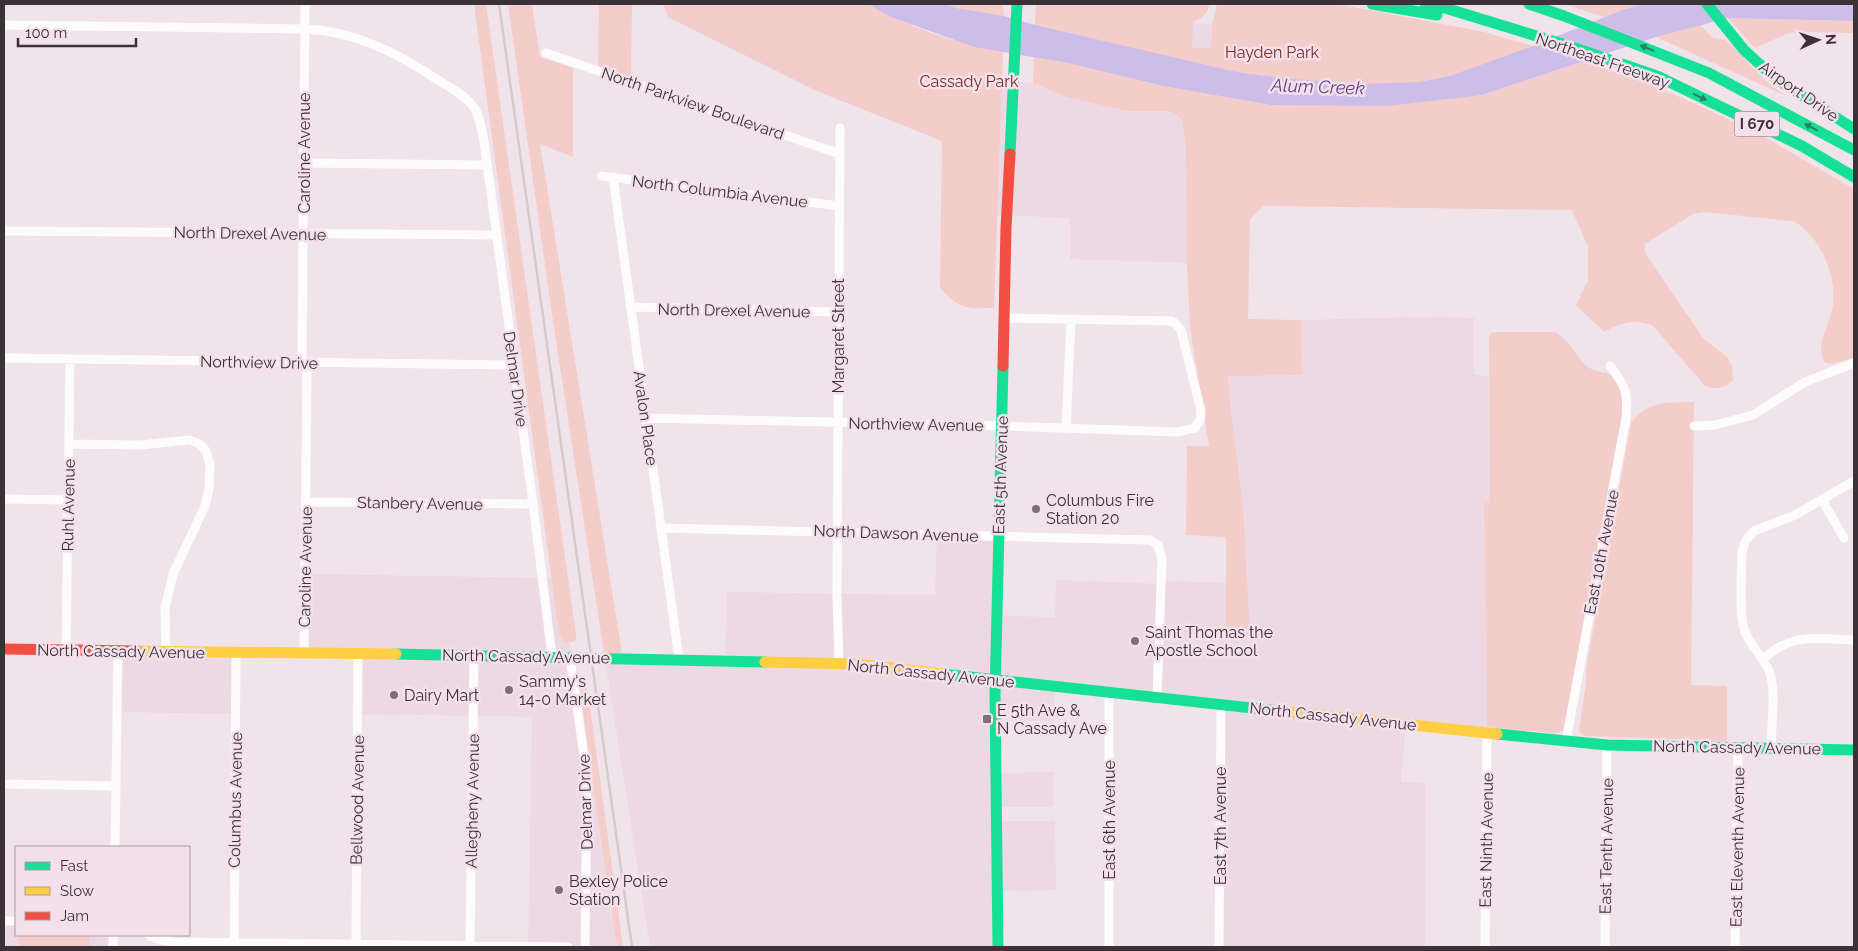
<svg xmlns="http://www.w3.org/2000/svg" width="1858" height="951" viewBox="0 0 1858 951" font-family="Raleway,sans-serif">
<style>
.built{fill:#edd9e4}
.green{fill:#f4ccc9}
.water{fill:#ccbee9}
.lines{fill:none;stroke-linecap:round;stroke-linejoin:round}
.street{stroke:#fdfbfc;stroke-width:9}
.fast{stroke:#16e098;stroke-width:11}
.slow{stroke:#ffcf43;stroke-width:11}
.jam{stroke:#f24e42;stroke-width:11}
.rail{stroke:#d0cdcf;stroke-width:2.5}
.oneway{fill:#2a8062}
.poi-dot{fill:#7a7075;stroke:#f4e0eb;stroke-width:2}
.labels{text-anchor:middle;stroke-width:5;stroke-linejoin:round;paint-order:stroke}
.shield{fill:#f4e0eb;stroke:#72666c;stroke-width:1}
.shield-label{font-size:15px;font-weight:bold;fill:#3a3236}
.park-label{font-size:16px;fill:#7a2a20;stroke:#f4e0eb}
.street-label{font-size:16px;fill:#3a3236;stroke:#f4e0eb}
.poi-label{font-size:16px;fill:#3a3236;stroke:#f4e0eb;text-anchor:start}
.water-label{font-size:18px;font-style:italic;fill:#584288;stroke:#f4e0eb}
</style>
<rect width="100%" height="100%" fill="#f0e4ea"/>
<path class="built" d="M 1190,23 L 1212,24 L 1211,49 L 1189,47 Z
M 1002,80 L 1033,83 L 1066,97 L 1126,111 L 1168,111 L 1178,115 L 1184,122 L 1186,151 L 1187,263 L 1070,259 L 1070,218 L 997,215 Z
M 1422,317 L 1474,318 L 1474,374 L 1489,377 L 1490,504 L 1484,504 L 1487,733 L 1406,724 L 1401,782 L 1426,783 L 1425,947 L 1220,947 L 1222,705 L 1055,686 L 1054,721 L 997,721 L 998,773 L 1053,772 L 1053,807 L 998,807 L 998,821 L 1055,821 L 1056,890 L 999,891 L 999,947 L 650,947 L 604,653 L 725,655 L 727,592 L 935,595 L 937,533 L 1000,536 L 996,616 L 1055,617 L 1056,580 L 1161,584 L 1168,581 L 1226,583 L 1226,633 L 1230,403 L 1228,376 L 1302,375 L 1301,320 Z
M 307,574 L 552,578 L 559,634 L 563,642 L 570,643 L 578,672 L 590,765 L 617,947 L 528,947 L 532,717 L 358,714 L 359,654 L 305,652 Z
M 118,649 L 236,651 L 235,714 L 117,712 Z
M 4,925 L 16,925 L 16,935 L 109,935 L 108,947 L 4,947 Z"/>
<path class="green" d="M 474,4 L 486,4 L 576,634 L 576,640 L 570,643 L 563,642 L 559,634 Z
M 508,4 L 532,4 L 540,57 L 573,68 L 573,157 L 540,144 L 622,653 L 604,653 L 553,321 Z
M 599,4 L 632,4 L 631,78 L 598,67 Z
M 663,4 L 868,4 C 909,27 957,44 1003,52 L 994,308 C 966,309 958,309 940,287 L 942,141 L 819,92 L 668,17 Z
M 945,4 L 1003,4 L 1004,16 L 955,8 Z
M 1036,4 L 1209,4 C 1208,15 1203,17 1193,22 L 1192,48 L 1211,48 L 1212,24 L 1217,4 L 1332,4 L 1348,6 L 1484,32 L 1533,46 L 1522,50 L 1449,90 L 1268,86 L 1224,69 L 1192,62 L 1034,37 Z
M 1564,4 L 1645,4 L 1622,10 L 1604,17 Z
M 1728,18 L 1854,21 L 1854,33 L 1796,32 L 1786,34 L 1755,48 Z
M 1700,25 L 1713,38 L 1726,40 L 1765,80 L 1786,96 L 1656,37 Z
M 1034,57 L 1068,63 L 1163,86 L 1271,105 L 1482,95 L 1584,61 L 1662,89 L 1713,112 L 1766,138 L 1854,189 L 1854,358 L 1831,364 L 1824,362 C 1816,341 1828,330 1832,310 C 1839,280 1821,235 1793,221 L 1704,212 L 1693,214 L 1645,244 L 1645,253 L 1703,338 L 1728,358 L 1732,367 L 1733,380 C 1724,389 1717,390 1705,386 L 1653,326 C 1637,318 1619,323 1604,332 L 1576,305 L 1588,280 L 1588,247 L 1572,210 L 1263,206 L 1250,219 L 1248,319 L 1301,320 L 1302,375 L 1228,376 L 1230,403 L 1243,506 L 1250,634 L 1226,634 L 1226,537 L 1186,535 L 1187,446 L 1209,446 L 1190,327 L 1187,263 L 1186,151 L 1183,122 L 1178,115 L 1168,111 L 1126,111 L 1066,97 L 1033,83 Z
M 1492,332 L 1555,332 C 1567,339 1575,353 1584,364 C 1591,371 1600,371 1609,374 C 1622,379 1623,400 1624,412 L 1565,728 L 1560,732 L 1553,733 L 1487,727 L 1484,503 L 1490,503 L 1489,336 Z
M 1694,402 L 1691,685 L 1727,686 L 1727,741 L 1585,736 L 1580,733 L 1579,730 L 1586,684 L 1586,669 L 1631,423 C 1648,400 1667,403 1694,402 Z
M 583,683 L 587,685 L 623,947 L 617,947 L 590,765 L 580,686 Z
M 19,935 L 90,936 L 90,947 L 19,947 Z"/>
<path class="water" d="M 868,4 L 945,4 L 956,8 L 1004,16 L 1035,25 L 1241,73 L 1291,79 L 1361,84 L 1420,82 L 1450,76 L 1533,46 L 1622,10 L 1645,4 L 1854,4 L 1854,21 L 1728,18 L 1656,37 L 1482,95 L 1388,106 L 1271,105 L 1163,86 L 1068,63 L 974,47 L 891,17 Z"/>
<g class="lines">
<path class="street" d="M 4,25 L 305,29 C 355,31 397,53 438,80 C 449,87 464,94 472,105 C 480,114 481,129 484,141 L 533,504 L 552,656
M 546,53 L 840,154
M 304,163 L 487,165
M 601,176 L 840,206
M 613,177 L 679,659
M 4,231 L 496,235
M 630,307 L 838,312
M 4,358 L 514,365
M 302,362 L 305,4
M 646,418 L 1002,426 L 1177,432 L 1195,428 L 1200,420 L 1201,411 L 1181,330 L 1176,324 L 1172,321 L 1004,318
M 1694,426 L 1715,425 L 1753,415 L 1805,382 L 1854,363
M 1066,429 L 1071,319
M 69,444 L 140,445 L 190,440 L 201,445 L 206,451 L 210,464 L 209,489 L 205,506 L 173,574 L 165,608 L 166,651
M 4,499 L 68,500
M 1822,500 L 1844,538
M 306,502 L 533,504
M 661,528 L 1150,540 L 1158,545 L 1162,559 L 1157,698
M 66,650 L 70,360
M 304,653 L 307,362
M 570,657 L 587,777 L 585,947
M 1763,659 C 1792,632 1818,639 1854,640
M 839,664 L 837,594 L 840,128
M 1109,693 L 1109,947
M 1566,741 L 1626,418 C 1628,391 1626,387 1610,366
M 1771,748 C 1771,727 1777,691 1769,671 C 1762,655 1747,643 1743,625 C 1739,601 1742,575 1742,551 L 1746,540 L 1754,531 L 1795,515 L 1854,481
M 4,784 L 115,786
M 115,847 L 118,651
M 4,921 L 16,921
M 149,935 L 161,940 L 174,942 L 568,947
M 113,947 L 113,935
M 234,947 L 236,652
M 356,947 L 358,653
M 470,947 L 474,655
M 1219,947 L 1221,704
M 1485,947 L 1487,733
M 1605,947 L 1607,745
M 1735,947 L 1738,748"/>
<path class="fast" d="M 1372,4 L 1437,15
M 1425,4 L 1445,8 L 1566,45 L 1657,76 L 1802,146 L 1854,177
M 1529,4 L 1564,16 L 1709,73 L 1854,150
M 1707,4 L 1744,50 L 1775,78 L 1854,129
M 1010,154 L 1017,4
M 396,654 L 765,662
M 943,674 L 1279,711
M 1497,734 L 1607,745 L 1854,750
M 998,947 L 995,695 L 1003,366"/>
<path class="slow" d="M 137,651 L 396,654
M 765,662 L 857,664 L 943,674
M 1279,711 L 1497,734"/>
<path class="jam" d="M 1003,366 L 1006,228 L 1010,154
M 4,649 L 137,651"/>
<path class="rail" d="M 499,4 L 632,947"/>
</g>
<defs><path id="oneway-solid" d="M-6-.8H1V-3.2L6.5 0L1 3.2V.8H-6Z" transform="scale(1.25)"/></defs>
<g class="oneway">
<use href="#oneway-solid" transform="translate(1647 48) rotate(-158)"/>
<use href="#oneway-solid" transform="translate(1700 97) rotate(26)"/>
<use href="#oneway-solid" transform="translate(1811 127) rotate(-152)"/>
</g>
<g class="poi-dot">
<circle cx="1036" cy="509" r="5"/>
<circle cx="1135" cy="641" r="5"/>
<circle cx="509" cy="690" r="5"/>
<circle cx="394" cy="695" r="5"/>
<rect x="982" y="714" width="10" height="10" rx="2.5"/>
<circle cx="559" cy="890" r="5"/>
</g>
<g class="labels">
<rect class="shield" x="1734.5" y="111.5" width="45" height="25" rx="4"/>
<g class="shield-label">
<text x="1757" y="129">I 670</text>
</g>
<g class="park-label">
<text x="1272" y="58">Hayden Park</text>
<text x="969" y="87">Cassady Park</text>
</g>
<g class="street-label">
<text transform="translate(1603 60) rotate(19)" y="6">Northeast Freeway</text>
<text transform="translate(1799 91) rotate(35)" y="6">Airport Drive</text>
<text transform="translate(693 103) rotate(19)" y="6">North Parkview Boulevard</text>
<text transform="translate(304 153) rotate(-90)" y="6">Caroline Avenue</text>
<text transform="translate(720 191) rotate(7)" y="6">North Columbia Avenue</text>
<text transform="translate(250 233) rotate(1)" y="6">North Drexel Avenue</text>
<text transform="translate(734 310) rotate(1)" y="6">North Drexel Avenue</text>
<text transform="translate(838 336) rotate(-90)" y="6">Margaret Street</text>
<text transform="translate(259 362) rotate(1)" y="6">Northview Drive</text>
<text transform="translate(516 379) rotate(82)" y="6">Delmar Drive</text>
<text transform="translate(646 418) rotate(82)" y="6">Avalon Place</text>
<text transform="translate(916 424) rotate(1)" y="6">Northview Avenue</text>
<text transform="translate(1000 475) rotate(-88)" y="6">East 5th Avenue</text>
<text transform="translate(420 503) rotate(1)" y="6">Stanbery Avenue</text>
<text transform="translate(68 505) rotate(-89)" y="6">Ruhl Avenue</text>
<text transform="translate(896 533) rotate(2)" y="6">North Dawson Avenue</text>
<text transform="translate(1601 552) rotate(-79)" y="6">East 10th Avenue</text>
<text transform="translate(305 567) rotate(-89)" y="6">Caroline Avenue</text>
<text transform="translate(121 651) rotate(1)" y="6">North Cassady Avenue</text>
<text transform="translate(526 656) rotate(1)" y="6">North Cassady Avenue</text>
<text transform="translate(931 673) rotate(6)" y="6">North Cassady Avenue</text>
<text transform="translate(1333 716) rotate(6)" y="6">North Cassady Avenue</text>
<text transform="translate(1737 747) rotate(1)" y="6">North Cassady Avenue</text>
<text transform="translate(235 800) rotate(-89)" y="6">Columbus Avenue</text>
<text transform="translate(357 800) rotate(-89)" y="6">Bellwood Avenue</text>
<text transform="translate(472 801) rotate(-89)" y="6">Allegheny Avenue</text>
<text transform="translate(585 802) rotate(-92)" y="6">Delmar Drive</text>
<text transform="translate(1109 820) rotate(-90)" y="6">East 6th Avenue</text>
<text transform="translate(1220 826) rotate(-90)" y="6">East 7th Avenue</text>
<text transform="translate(1486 840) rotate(-89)" y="6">East Ninth Avenue</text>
<text transform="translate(1606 846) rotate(-89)" y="6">East Tenth Avenue</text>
<text transform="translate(1737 847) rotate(-89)" y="6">East Eleventh Avenue</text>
</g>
<g class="poi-label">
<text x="1046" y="506">Columbus Fire<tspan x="1046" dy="18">Station 20</tspan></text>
<text x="1145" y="638">Saint Thomas the<tspan x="1145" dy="18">Apostle School</tspan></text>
<text x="519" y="687">Sammy's<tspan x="519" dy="18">14-0 Market</tspan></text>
<text x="404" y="701">Dairy Mart</text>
<text x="997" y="716">E 5th Ave &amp;<tspan x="997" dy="18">N Cassady Ave</tspan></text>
<text x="569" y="887">Bexley Police<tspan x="569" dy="18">Station</tspan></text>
</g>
<g class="water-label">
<text transform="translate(1318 87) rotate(2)" y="6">Alum Creek</text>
</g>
</g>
<rect width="1858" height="951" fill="none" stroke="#3a3236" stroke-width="10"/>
<rect x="15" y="846" width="175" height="90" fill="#f4e0eb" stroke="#aa9aa3"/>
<rect x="25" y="862" width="25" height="8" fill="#16e098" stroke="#aa9aa3"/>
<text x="60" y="871" font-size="15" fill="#3a3236">Fast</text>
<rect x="25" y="887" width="25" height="8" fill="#ffcf43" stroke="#aa9aa3"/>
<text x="60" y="896" font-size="15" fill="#3a3236">Slow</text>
<rect x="25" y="912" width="25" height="8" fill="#f24e42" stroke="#aa9aa3"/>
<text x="60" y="921" font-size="15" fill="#3a3236">Jam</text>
<g transform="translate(1818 40) rotate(87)" stroke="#f4e0eb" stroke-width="4" paint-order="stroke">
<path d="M0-4L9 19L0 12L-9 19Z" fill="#3a3236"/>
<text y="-8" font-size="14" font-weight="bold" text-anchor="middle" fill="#3a3236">N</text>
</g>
<path d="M18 38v8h118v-8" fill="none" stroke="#3a3236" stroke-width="2.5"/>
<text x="25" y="38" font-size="15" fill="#3a3236" stroke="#f4e0eb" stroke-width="4" paint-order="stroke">100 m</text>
</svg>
